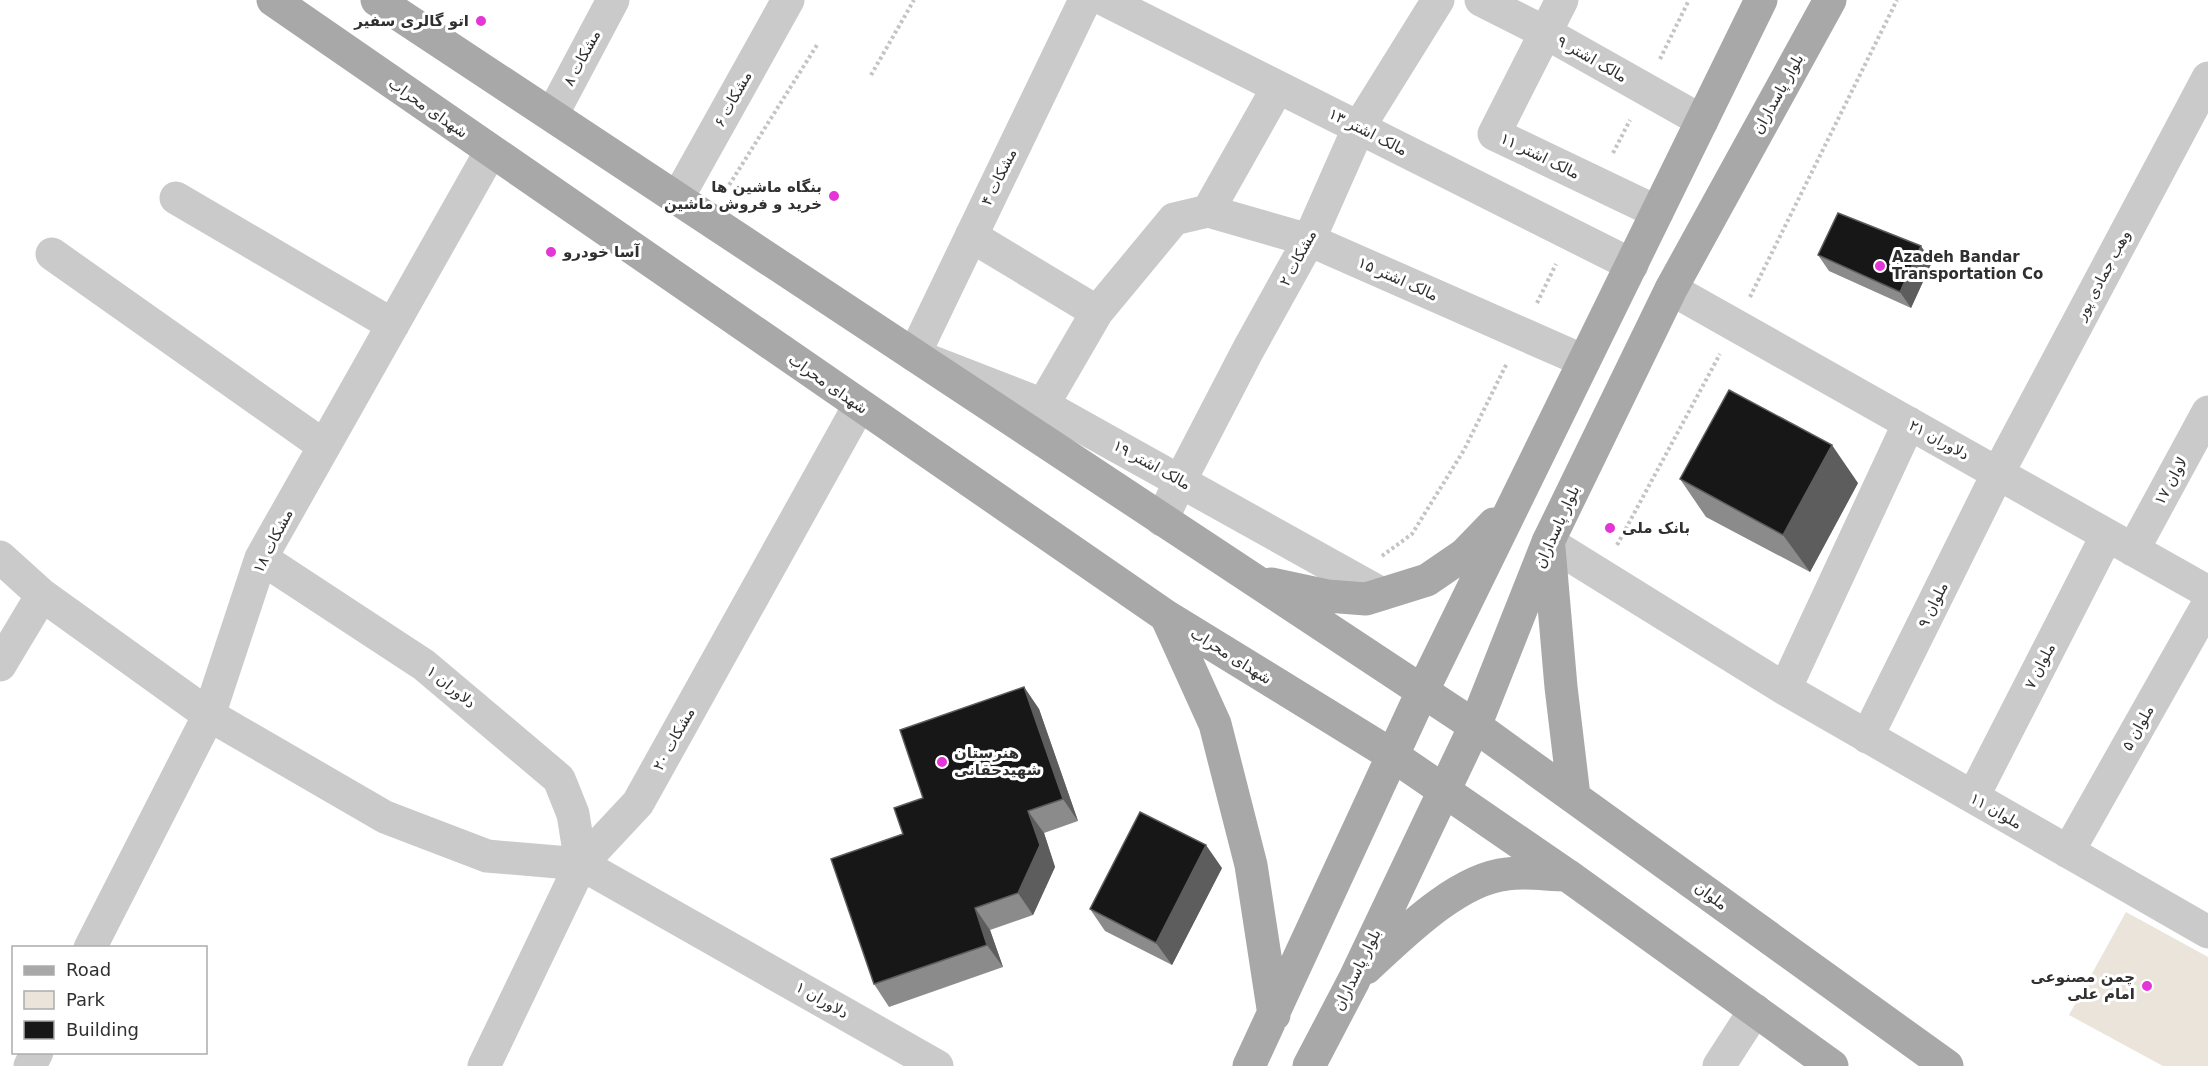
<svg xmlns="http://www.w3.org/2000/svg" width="2208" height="1066" viewBox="0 0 2208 1066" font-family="'DejaVu Sans','Noto Naskh Arabic',sans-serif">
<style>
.green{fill:#eae4db}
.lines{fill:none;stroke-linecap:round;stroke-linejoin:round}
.path{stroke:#c4c4c4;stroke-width:4;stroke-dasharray:3 3;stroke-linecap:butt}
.minor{stroke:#cacaca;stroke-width:33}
.major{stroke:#a8a8a8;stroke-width:33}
.wall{fill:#8b8b8b}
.shaded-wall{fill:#5d5d5d}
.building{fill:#171717;stroke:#5d5d5d;stroke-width:1.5}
.poi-dot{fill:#e435d6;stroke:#fff;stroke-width:2}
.labels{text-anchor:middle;stroke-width:6;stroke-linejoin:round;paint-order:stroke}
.poi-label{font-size:15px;font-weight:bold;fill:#303030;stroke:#fff;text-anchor:start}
.street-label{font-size:15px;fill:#303030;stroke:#fff}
</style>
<rect width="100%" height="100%" fill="#fff"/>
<path class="green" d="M 2126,912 L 2208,957 L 2208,1066 L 2163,1066 L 2069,1015 Z"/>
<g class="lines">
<path class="path" d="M 1660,59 L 1689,0
M 871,75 L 914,0
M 1613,153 L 1630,120
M 726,190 L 817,45
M 1750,297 L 1897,0
M 1537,303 L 1556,264
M 1617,545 L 1720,354
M 1382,556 L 1412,534 L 1464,450 L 1507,363"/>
<path class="minor" d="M 1085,0 L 914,355 L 1043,405 L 1382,594
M 1105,0 L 1632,265
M 1481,0 L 1546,33 L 1702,121
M 1562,0 L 1494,134 L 1657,212
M 552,115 L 613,0
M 176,198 L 393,325
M 677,199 L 788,0
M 1208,211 L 1309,240 L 1584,361
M 971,236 L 1097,312
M 52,254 L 324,446
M 1671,289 L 2208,592
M 1031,422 L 1043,405 L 1097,312 L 1174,219 L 1208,211 L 1278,87
M 1162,520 L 1180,481 L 1248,350 L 1309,240 L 1359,127 L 1438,0
M 1548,542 L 1785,689 L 2208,932
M 2133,550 L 2208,412
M 0,557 L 42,595
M 261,558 L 424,665 L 559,779 L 573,814 L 581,864
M 0,665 L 42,595 L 209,715 L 385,817 L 487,856 L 581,864 L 937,1066
M 1785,689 L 1909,423
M 1867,737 L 1998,473 L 2208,78
M 1973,797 L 2107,535
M 2068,852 L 2208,604
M 90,948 L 209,715 L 261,558 L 491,151
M 30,1066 L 37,1052
M 484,1066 L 581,864 L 638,803 L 859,406
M 1719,1066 L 1755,1010"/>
<path class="major" d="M 273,0 L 1166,616 L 1392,755 L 1567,875 L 1832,1066
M 377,0 L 1475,726 L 1947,1066
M 1549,548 L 1561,687 L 1574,796
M 1271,584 L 1327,596 L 1366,599 L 1427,580 L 1465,554 L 1494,524
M 1166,616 L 1215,724 L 1251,865 L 1274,1015
M 1366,968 C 1402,935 1457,879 1507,874 C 1526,871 1548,875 1567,875
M 1249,1066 L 1422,692 L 1761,0
M 1309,1066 L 1354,980 L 1475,726 L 1548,542 L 1671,289 L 1830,0"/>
</g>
<path class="wall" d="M 1818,255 L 1932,262 L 1911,308 L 1829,271 Z
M 1680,479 L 1858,483 L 1810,572 L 1706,517 Z
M 1024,687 L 1039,709 L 1078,821 L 1044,833 L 1055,867 L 1033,915 L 990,930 L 1003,967 L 889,1007 L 874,984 L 903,834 L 923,798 Z
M 1222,868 L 1172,965 L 1105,931 L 1090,909 Z"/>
<path class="shaded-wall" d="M 1921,246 L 1932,262 L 1911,308 L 1900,292 Z
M 1832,445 L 1858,483 L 1810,572 L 1783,535 Z
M 1024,687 L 1039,709 L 1078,821 L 1063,799 Z
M 1028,811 L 1044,833 L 1055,867 L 1033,915 L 1018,893 Z
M 1206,845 L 1222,868 L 1172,965 L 1156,943 Z
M 975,908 L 990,930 L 1003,967 L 987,945 Z"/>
<path class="building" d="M 1838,213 L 1921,246 L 1900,292 L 1818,255 Z
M 1729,390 L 1832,445 L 1783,535 L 1680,479 Z
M 1024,687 L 1063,799 L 1028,811 L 1040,845 L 1018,893 L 975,908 L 987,945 L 874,984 L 831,859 L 903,834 L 894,808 L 923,798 L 900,730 Z
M 1140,812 L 1206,845 L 1156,943 L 1090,909 Z"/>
<g class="poi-dot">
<circle cx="481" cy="21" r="6"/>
<circle cx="834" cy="196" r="6"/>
<circle cx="551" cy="252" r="6"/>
<circle cx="1880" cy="266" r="6"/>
<circle cx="1610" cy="528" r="6"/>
<circle cx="942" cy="762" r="6"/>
<circle cx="2147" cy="986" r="6"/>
</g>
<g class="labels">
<g class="poi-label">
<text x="469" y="26" text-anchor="end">اتو گالری سفیر</text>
<text x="822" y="192" text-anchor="end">بنگاه ماشین ها<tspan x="822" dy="17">خرید و فروش ماشین</tspan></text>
<text x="563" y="257">آسا خودرو</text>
<text x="1892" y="262">Azadeh Bandar<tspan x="1892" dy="17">Transportation Co</tspan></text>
<text x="1622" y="533">بانک ملی</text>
<text x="954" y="758">هنرستان<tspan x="954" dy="17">شهیدحقانی</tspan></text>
<text x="2135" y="982" text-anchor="end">چمن مصنوعی<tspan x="2135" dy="17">امام علی</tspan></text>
</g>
<g class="street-label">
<text transform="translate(582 58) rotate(-62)" y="5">مشکات ۸</text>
<text transform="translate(1592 59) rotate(30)" y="5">مالک اشتر ۹</text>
<text transform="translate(1778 94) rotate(-61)" y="5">بلوار پاسداران</text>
<text transform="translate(733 99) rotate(-61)" y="5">مشکات ۶</text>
<text transform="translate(428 108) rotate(35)" y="5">شهدای محراب</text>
<text transform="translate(1368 132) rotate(27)" y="5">مالک اشتر ۱۳</text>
<text transform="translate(1540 156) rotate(26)" y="5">مالک اشتر ۱۱</text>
<text transform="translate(999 177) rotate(-64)" y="5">مشکات ۴</text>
<text transform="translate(1298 258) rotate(-62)" y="5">مشکات ۲</text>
<text transform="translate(2103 275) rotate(-62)" y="5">وهب جمادی پور</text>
<text transform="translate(1398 279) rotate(24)" y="5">مالک اشتر ۱۵</text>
<text transform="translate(828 384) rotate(35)" y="5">شهدای محراب</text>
<text transform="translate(1939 440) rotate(29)" y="5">دلاوران ۲۱</text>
<text transform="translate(1152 465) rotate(29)" y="5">مالک اشتر ۱۹</text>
<text transform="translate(2171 481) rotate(-61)" y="5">لاوان ۱۷</text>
<text transform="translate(1557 527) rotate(-66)" y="5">بلوار پاسداران</text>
<text transform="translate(273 541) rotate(-63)" y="5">مشکات ۱۸</text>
<text transform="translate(1933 605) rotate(-64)" y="5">ملوان ۹</text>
<text transform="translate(1231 656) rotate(32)" y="5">شهدای محراب</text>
<text transform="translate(2040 666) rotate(-63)" y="5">ملوان ۷</text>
<text transform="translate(451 687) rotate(39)" y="5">دلاوران ۱</text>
<text transform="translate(2138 728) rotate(-61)" y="5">ملوان ۵</text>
<text transform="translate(674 739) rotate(-61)" y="5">مشکات ۲۰</text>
<text transform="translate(1996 811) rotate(30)" y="5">ملوان ۱۱</text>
<text transform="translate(1711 896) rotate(36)" y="5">ملوان</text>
<text transform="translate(1357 970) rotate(-64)" y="5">بلوار پاسداران</text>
<text transform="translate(822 1000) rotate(30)" y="5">دلاوران ۱</text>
</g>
</g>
<rect x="12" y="946" width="195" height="108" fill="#ffffff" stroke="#acacac" stroke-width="1.5"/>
<rect x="24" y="966" width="30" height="9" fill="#a8a8a8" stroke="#acacac" stroke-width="1.5"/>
<text x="66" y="976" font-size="18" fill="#303030">Road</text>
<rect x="24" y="991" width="30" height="18" fill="#eae4db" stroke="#acacac" stroke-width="1.5"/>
<text x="66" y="1006" font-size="18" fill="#303030">Park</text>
<rect x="24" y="1021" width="30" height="18" fill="#171717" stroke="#acacac" stroke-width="1.5"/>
<text x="66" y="1036" font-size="18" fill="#303030">Building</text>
</svg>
